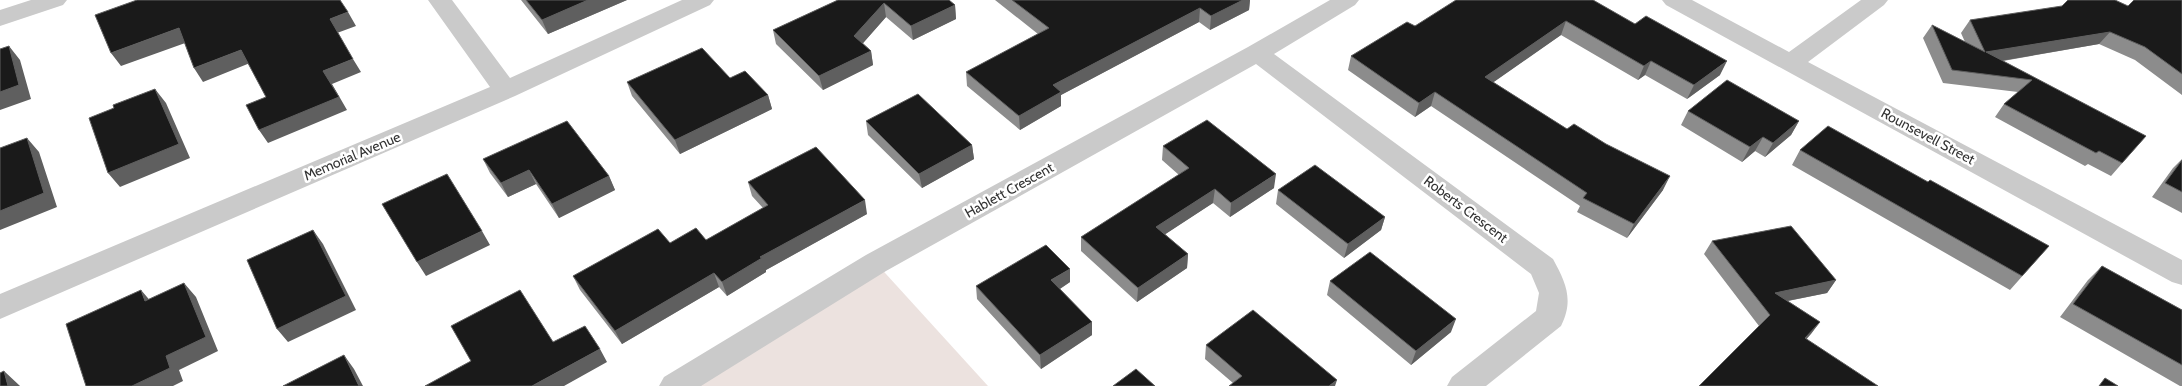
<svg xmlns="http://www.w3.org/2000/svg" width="2182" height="386" viewBox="0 0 2182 386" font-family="Cabin,sans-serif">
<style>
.green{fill:#ece2df}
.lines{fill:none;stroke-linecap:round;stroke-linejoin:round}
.street{fill:#cacaca;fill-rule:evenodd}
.wall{fill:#8c8c8c}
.shaded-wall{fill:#5f5f5f}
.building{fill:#1a1a1a;stroke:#5f5f5f}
.labels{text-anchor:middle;stroke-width:5;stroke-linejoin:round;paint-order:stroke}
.street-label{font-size:14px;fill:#333;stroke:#fff}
</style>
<rect width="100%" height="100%" fill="#fff"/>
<path class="green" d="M 876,263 L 988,386 L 675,386 Z"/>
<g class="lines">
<path class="street" d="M 31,0 L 67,0 L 63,5 L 0,26 L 0,10 Z
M 428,0 L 452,0 L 510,78 L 682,0 L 714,0 L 710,5 L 515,96 L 0,319 L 0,294 L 490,87 Z
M 1330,0 L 1359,0 L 1355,5 L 1274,54 L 1553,259 C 1566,283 1574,300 1561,326 L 1486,386 L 1447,386 L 1452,377 L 1536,311 L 1539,293 L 1531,274 L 1256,64 L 886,271 L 701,386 L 659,386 L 664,377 L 866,255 L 1248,47 Z
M 1662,0 L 1692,0 L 1789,52 L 1861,0 L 1888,0 L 1884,5 L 1808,62 L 2182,260 L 2182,285 L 2172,282 L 1666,5 Z"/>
</g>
<path class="wall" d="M 521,0 L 627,0 L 548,34 Z
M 838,0 L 955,5 L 956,19 L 913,40 L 886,17 L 863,43 L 871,51 L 873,65 L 823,90 L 776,44 L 773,30 Z
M 995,0 L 1250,0 L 1249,10 L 1210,30 L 1199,22 L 1061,95 L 1061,106 L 1020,130 L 967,86 L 966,72 L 1038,34 Z
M 1593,0 L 1720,75 L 1687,99 L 1645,75 L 1638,80 L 1561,35 L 1493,82 L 1663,190 L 1627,238 L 1577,212 L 1580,206 L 1431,106 L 1415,117 L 1348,70 L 1351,56 L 1415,26 Z
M 2182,0 L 2182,95 L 2135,60 L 2099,44 L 2003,61 L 2146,136 L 2111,176 L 2088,164 L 2085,166 L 1995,117 L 2004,104 L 2018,92 L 1943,83 L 1923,38 L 1932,25 L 1965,42 L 1961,33 L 1970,20 L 2128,6 Z
M 730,78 L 768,95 L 772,109 L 680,154 L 632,96 L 627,82 Z
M 1688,111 L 1799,121 L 1791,135 L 1765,157 L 1755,151 L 1742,162 L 1681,125 Z
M 866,121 L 972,145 L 974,159 L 922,188 L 868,135 Z
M 1163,146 L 1274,188 L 1230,217 L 1213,203 L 1165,234 L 1188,254 L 1187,268 L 1137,302 L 1081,251 L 1081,237 L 1179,175 L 1162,160 Z
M 1800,150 L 1928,182 L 2049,246 L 2010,290 L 1792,165 Z
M 483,159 L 609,176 L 615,190 L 559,218 L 536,184 L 508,197 L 490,173 Z
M 2182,159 L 2182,213 L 2152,197 L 2173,168 Z
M 748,182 L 867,214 L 766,270 L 766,272 L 727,296 L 719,287 L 622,344 L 580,290 L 573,276 L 670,243 L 706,240 L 763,208 L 752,196 Z
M 1278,190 L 1385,217 L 1381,230 L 1344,258 L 1276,204 Z
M 1712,241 L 1836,280 L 1827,293 L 1788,301 L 1820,322 L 1806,339 L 1759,326 L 1704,254 Z
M 2102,266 L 2182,310 L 2182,386 L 2180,386 L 2060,317 L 2088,280 Z
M 1330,281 L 1451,332 L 1411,365 L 1327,295 Z
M 1070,282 L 1060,289 L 1092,322 L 1092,335 L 1041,369 L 977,299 L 976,286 Z
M 1206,345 L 1335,386 L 1233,383 L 1205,359 Z"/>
<path class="shaded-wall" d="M 588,0 L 627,0 L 548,34 L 542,20 Z
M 1243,0 L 1250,0 L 1249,10 L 1210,30 L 1211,16 Z
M 884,3 L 886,17 L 857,50 L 854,36 Z
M 955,5 L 956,19 L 913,40 L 911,26 Z
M 1200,8 L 1199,22 L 1061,95 L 1061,106 L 1020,130 L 1019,116 L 1053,85 Z
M 348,12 L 356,26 L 337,33 L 330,19 Z
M 1566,21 L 1561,35 L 1481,91 L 1485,77 Z
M 179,28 L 188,42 L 121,66 L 111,53 Z
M 2110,32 L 2099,44 L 1977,65 L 1986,52 Z
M 9,46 L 20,60 L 31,99 L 0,110 L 0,92 Z
M 241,50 L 250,63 L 203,82 L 194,68 Z
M 871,51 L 873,65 L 823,90 L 819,76 Z
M 353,59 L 361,72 L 332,84 L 347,110 L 268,143 L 259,130 L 323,71 Z
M 1651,61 L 1645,75 L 1638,80 L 1644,66 Z
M 1727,61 L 1720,75 L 1687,99 L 1694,85 Z
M 155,89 L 166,103 L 190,158 L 120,187 L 108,173 Z
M 1435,92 L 1431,106 L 1415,117 L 1419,103 Z
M 768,95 L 772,109 L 680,154 L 675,140 Z
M 1799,121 L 1791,135 L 1765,157 L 1773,143 Z
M 1763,137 L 1755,151 L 1742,162 L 1750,147 Z
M 27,138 L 39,152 L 57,207 L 0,230 L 0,211 Z
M 972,145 L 974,159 L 922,188 L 919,174 Z
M 529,170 L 536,184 L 508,197 L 501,183 Z
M 1276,174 L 1274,188 L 1230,217 L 1231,203 Z
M 609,176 L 615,190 L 559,218 L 552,204 Z
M 1670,176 L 1663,190 L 1627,238 L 1634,224 Z
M 1215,189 L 1213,203 L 1155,241 L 1156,227 Z
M 865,200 L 867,214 L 766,270 L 766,272 L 727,296 L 722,282 L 760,257 Z
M 1385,217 L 1381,230 L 1344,258 L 1348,244 Z
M 313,230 L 323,244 L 356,310 L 288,342 L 277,329 Z
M 482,231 L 490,245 L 426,276 L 417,262 Z
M 1188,254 L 1187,268 L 1137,302 L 1138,288 Z
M 1070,269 L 1070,282 L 1052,294 L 1051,280 Z
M 714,273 L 719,287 L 622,344 L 615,331 Z
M 1836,280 L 1827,293 L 1767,305 L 1775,293 Z
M 184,283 L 196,297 L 218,351 L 179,370 L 183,381 L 173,386 L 132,386 Z
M 141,290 L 153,304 L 145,301 Z
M 1456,319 L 1451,332 L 1411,365 L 1416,351 Z
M 1092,322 L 1092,335 L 1041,369 L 1040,355 Z
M 1820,322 L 1811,334 L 1796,351 L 1805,338 Z
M 600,349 L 607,362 L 564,386 L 532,386 Z
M 344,355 L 354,369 L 363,386 L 359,386 Z
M 4,371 L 19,385 L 20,386 L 8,386 Z
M 1337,380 L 1335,386 L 1329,386 Z"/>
<path class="building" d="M 137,0 L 340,0 L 348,12 L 330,19 L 353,59 L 323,71 L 339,97 L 259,130 L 246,105 L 266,97 L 241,50 L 194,68 L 179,28 L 111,53 L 95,15 Z
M 526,0 L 588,0 L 542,20 Z
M 838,0 L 949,0 L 955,5 L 911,26 L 884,3 L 854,36 L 871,51 L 819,76 L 773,30 Z
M 1012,0 L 1243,0 L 1211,16 L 1200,8 L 1053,85 L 1061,92 L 1019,116 L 966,72 L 1049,28 Z
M 1456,0 L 1593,0 L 1635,24 L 1646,16 L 1727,61 L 1694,85 L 1651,61 L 1644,66 L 1566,21 L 1485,77 L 1567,129 L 1574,124 L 1606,144 L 1670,176 L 1634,224 L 1583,198 L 1587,193 L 1435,92 L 1419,103 L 1351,56 L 1407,22 L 1415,26 Z
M 2068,0 L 2115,0 L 2128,6 L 2134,0 L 2182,0 L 2182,74 L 2145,47 L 2110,32 L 1986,52 L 2146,136 L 2122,163 L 2099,151 L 2096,153 L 2004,104 L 2032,80 L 1952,70 L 1932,25 L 1985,52 L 1970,20 L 2062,6 Z
M 9,46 L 19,85 L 0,92 L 0,49 Z
M 702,48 L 730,78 L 745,71 L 768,95 L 675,140 L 627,82 Z
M 1727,80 L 1799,121 L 1773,143 L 1763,137 L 1750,147 L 1688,111 Z
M 155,89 L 179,144 L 108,173 L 89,118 L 114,108 L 113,105 Z
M 918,94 L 972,145 L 919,174 L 866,121 Z
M 1207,120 L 1276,174 L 1231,203 L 1215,189 L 1156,227 L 1188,254 L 1138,288 L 1081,237 L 1189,168 L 1163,146 Z
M 567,121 L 609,176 L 552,204 L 529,170 L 501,183 L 483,159 Z
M 1828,126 L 1928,182 L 1930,180 L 2049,246 L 2022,276 L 1800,150 Z
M 27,138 L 44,193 L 0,211 L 0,148 Z
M 816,147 L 865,200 L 760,257 L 762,258 L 722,282 L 714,273 L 615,331 L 573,276 L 658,229 L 670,243 L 696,228 L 706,240 L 768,205 L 748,182 Z
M 2182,160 L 2182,192 L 2165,183 Z
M 1315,165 L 1385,217 L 1348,244 L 1278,190 Z
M 447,174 L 482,231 L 417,262 L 382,204 Z
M 1791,226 L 1836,280 L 1775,293 L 1820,322 L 1805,338 L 1878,386 L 1699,386 L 1770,315 L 1712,241 Z
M 313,230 L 346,296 L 277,329 L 247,260 Z
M 1046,245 L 1070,269 L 1051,280 L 1092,322 L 1040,355 L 976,286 Z
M 1370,252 L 1456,319 L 1416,351 L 1330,281 Z
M 2102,266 L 2182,310 L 2182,365 L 2073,304 Z
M 184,283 L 206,337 L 166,356 L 170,368 L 132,386 L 86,386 L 66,324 L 141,290 L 145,301 Z
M 520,290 L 553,342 L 585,326 L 600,349 L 532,386 L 425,386 L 471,361 L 451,326 Z
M 1253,310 L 1337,380 L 1329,386 L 1229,386 L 1242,376 L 1206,345 Z
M 344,355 L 359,386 L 283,386 Z
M 1136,369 L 1155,386 L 1113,386 Z
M 4,371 L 8,386 L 0,386 L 0,373 Z
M 2105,378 L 2118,386 L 2099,386 Z"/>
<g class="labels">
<g class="street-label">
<text transform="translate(1928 136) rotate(28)" y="5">Rounsevell Street</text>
<text transform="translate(352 156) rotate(-23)" y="5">Memorial Avenue</text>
<text transform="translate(1009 190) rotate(-29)" y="5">Hablett Crescent</text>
<text transform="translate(1466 209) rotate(37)" y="5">Roberts Crescent</text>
</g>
</g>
</svg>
